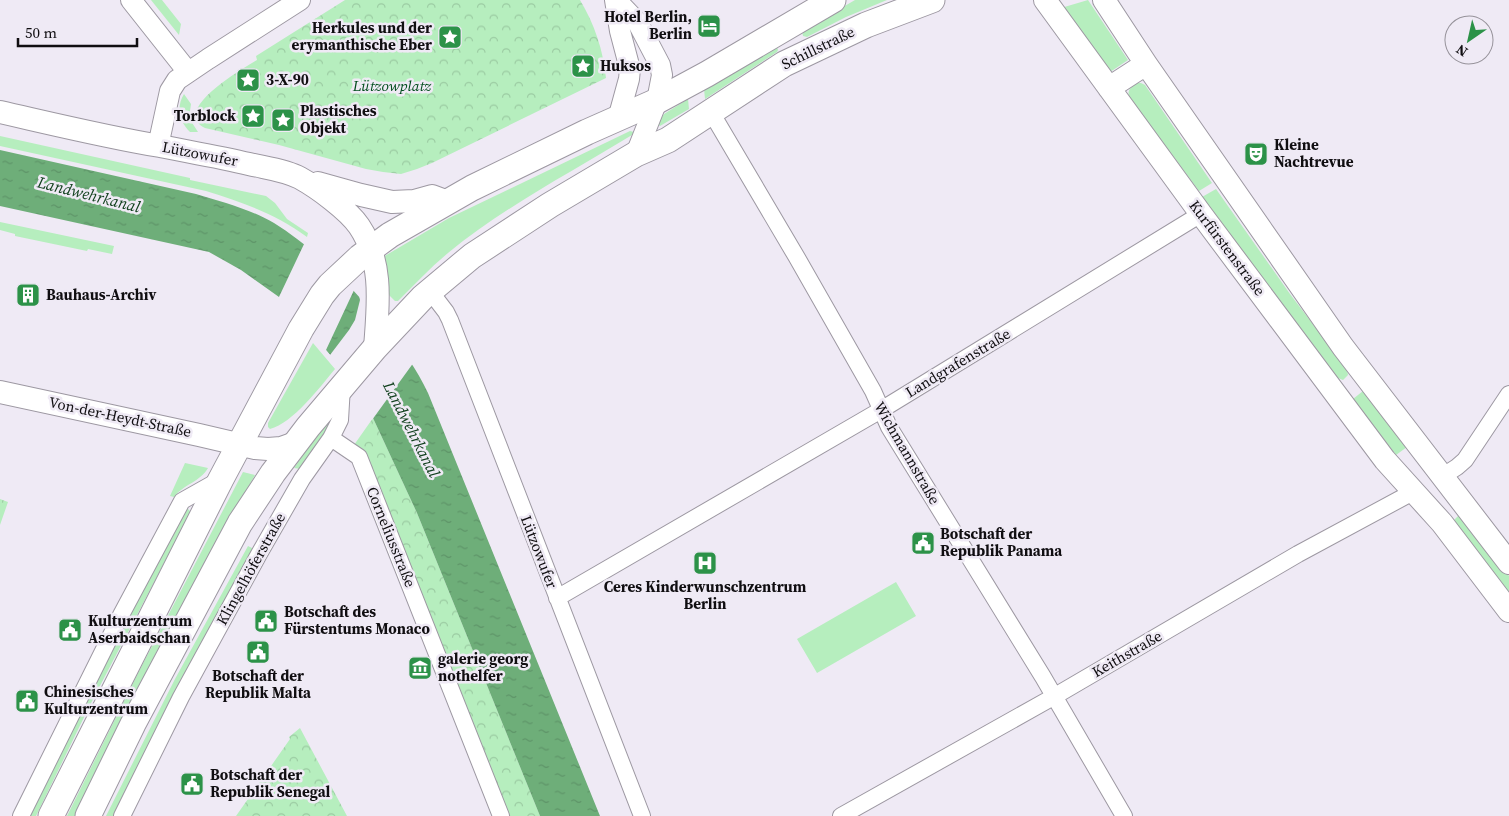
<svg xmlns="http://www.w3.org/2000/svg" width="1509" height="816" viewBox="0 0 1509 816" font-family="'Source Serif 4',serif">
<style>
.grass{fill:#b6eebe}
.park{fill:url(#park-crowns)}
.water{fill:url(#water-ripples)}
.pier{fill:#efeaf5}
.lines{fill:none;stroke-linecap:round;stroke-linejoin:round}
.minor-casing{stroke:#9d98a2;stroke-width:18}
.tertiary-casing{stroke:#9d98a2;stroke-width:22}
.secondary-casing{stroke:#9d98a2;stroke-width:24}
.primary-casing{stroke:#9d98a2;stroke-width:27}
.minor{stroke:#fff;stroke-width:16}
.tertiary{stroke:#fff;stroke-width:20}
.secondary{stroke:#fff;stroke-width:22}
.primary{stroke:#fff;stroke-width:25}
.labels{text-anchor:middle;stroke-width:5;stroke-linejoin:round;paint-order:stroke}
.poi-label{font-size:15px;font-weight:bold;fill:#100e11;stroke:#efeaf5;text-anchor:start}
.street-label{font-size:15px;fill:#100e11;stroke:#efeaf5}
.park-label{font-size:15px;font-style:italic;fill:#004d1c;stroke:#efeaf5}
.water-label{font-size:16px;font-style:italic;fill:#13421f;stroke:#efeaf5}
</style>
<defs>
<pattern id="park-crowns" width="20" height="18" patternUnits="userSpaceOnUse" patternTransform="scale(1.25)"><rect width="20" height="18" fill="#b6eebe"/><path d="M2 6a3 3 0 1 1 6 0M12 15a3 3 0 1 1 6 0" fill="none" stroke="#9bcba2"/></pattern>
<pattern id="water-ripples" width="26" height="14" patternUnits="userSpaceOnUse" patternTransform="scale(1.25)"><rect width="26" height="14" fill="#6eae79"/><path d="M2 4q2-2 4 0t4 0M15 11q2-2 4 0t4 0" fill="none" stroke="#5e9468"/></pattern>
</defs>
<rect width="100%" height="100%" fill="#efeaf5"/>
<path class="grass" d="M 151,0 L 162,0 L 181,24 L 179,35 Z
M 855,0 L 887,0 L 846,17 L 807,37 L 803,36 L 802,31 Z
M 1088,0 L 1128,60 L 1110,72 L 1061,8 Z
M 777,47 L 778,50 L 777,52 L 705,99 L 704,89 Z
M 1136,83 L 1141,83 L 1145,85 L 1212,183 L 1199,191 L 1130,98 C 1126,91 1131,87 1136,83 Z
M 184,94 L 191,104 L 189,118 L 198,132 L 190,132 C 179,121 176,107 184,94 Z
M 688,99 L 689,109 L 660,126 L 657,124 L 664,114 Z
M 630,131 L 634,132 L 632,135 C 570,173 504,207 448,253 C 430,268 414,285 398,301 L 395,301 L 385,291 L 383,257 L 449,218 Z
M 0,136 L 190,178 L 190,180 L 266,196 L 275,203 L 287,219 L 308,233 L 307,237 C 276,214 242,202 206,191 L 0,146 Z
M 1216,189 L 1290,294 L 1347,369 L 1348,375 L 1343,380 L 1338,378 L 1202,197 Z
M 0,222 L 114,246 L 112,254 L 88,249 L 87,251 L 15,236 L 15,234 L 0,230 Z
M 313,343 L 335,369 C 320,387 293,423 270,429 L 268,427 L 268,423 Z
M 1363,391 L 1407,447 L 1396,455 L 1353,399 Z
M 329,422 L 332,424 L 301,469 L 294,468 L 317,435 Z
M 185,463 L 208,468 C 200,482 184,484 174,497 L 170,496 Z
M 243,472 L 255,475 L 158,649 L 75,816 L 67,816 L 138,673 Z
M 183,508 L 188,509 L 190,511 L 189,515 L 90,705 L 36,816 L 27,816 Z
M 1461,513 L 1509,576 L 1509,599 L 1450,524 Z
M 248,546 L 254,549 L 114,816 L 106,816 L 175,679 Z
M 896,582 L 916,616 L 817,673 L 797,639 Z"/>
<path class="park" d="M 345,0 L 580,0 C 595,25 603,50 606,78 L 432,163 L 417,169 L 401,174 L 383,172 L 366,169 L 279,145 L 205,128 C 170,110 244,68 257,60 L 256,56 Z
M 373,418 L 417,513 L 540,816 L 506,816 L 354,445 Z
M 0,499 L 8,502 L 0,525 Z
M 300,728 L 347,816 L 236,816 L 290,739 L 289,737 Z"/>
<path class="water" d="M 0,150 L 196,194 C 222,202 250,209 274,223 C 317,250 353,287 384,327 C 401,348 417,369 428,393 L 600,816 L 540,816 L 417,513 L 373,418 L 332,357 L 279,297 L 241,270 L 209,252 L 0,206 Z"/>
<path class="pier" d="M 305,242 L 326,259 L 356,289 L 355,288 L 326,350 L 330,355 L 349,330 L 355,320 L 360,300 L 358,291 L 382,319 L 414,362 L 372,420 L 330,359 L 278,299 Z"/>
<g class="lines">
<g class="minor-casing">
<path id="minor" d="M 711,112 L 796,256 L 873,391 L 889,427 L 1043,677 L 1124,816
M 430,291 L 446,312 L 450,320 L 642,816
M 331,438 L 359,457 L 501,816
M 1443,476 L 1457,467 L 1465,460 L 1509,394
M 557,598 L 881,410 L 1201,214
M 21,816 L 121,615 L 182,501 L 221,479
M 122,816 L 181,697 L 259,554 L 302,479 L 331,438 L 340,420 L 342,386
M 841,816 L 1055,696 L 1298,554 L 1413,492"/>
</g>
<g class="tertiary-casing">
<path id="tertiary" d="M 131,0 L 188,72
M 615,0 L 620,31 L 630,69 L 629,79 L 618,119
M 616,0 L 638,23 L 660,65 L 662,75 L 657,101 L 636,154
M 158,146 L 170,91 L 177,80 L 208,59 L 300,0"/>
</g>
<g class="secondary-casing">
<path id="secondary" d="M 1045,0 L 1201,214 L 1385,460 L 1442,523 L 1509,611
M 1104,0 L 1146,64 L 1343,347 L 1509,563
M 1109,88 L 1146,64
M 0,112 C 53,124 106,137 160,146 C 190,152 220,157 249,164 C 266,168 285,170 300,178 C 318,188 348,210 359,226 C 384,263 378,306 375,348
M 318,183 L 361,195 L 392,202 L 414,201 L 432,196 L 448,202
M 0,392 L 199,435 L 255,448 L 268,449 L 281,448 L 295,443"/>
</g>
<g class="primary-casing">
<path id="primary" d="M 51,816 L 221,479 L 301,329 L 322,295 L 330,285 L 360,257 L 390,235 L 472,188 L 587,132 L 657,101 L 707,74 L 833,0
M 88,816 L 133,724 L 240,523 L 273,473 L 308,427 L 375,348 L 423,297 L 472,256 L 550,205 L 636,154 L 668,140 L 784,64 L 866,25 L 932,0"/>
</g>
<use href="#minor" class="minor"/>
<use href="#tertiary" class="tertiary"/>
<use href="#secondary" class="secondary"/>
<use href="#primary" class="primary"/>
</g>
<defs>
<g id="hotel-square" transform="scale(1.25)"><rect x="-9" y="-9" width="18" height="18" rx="4" fill="#2c9248" stroke="#efeaf5"/><path d="M-6-4.5h1.5V1H6V5H4.5V3h-9V5H-6ZM-4 0a1.8 1.8 0 1 1 3.6 0ZM.5 0V-2.5h3Q6-2.5 6 0Z" fill="#fff"/></g>
<g id="sight-square" transform="scale(1.25)"><rect x="-9" y="-9" width="18" height="18" rx="4" fill="#2c9248" stroke="#efeaf5"/><path d="M0-6L1.8-2.2L6-1.7L2.9 1.2L3.7 5.4L0 3.3L-3.7 5.4L-2.9 1.2L-6-1.7L-1.8-2.2Z" fill="#fff"/></g>
<g id="theatre-square" transform="scale(1.25)"><rect x="-9" y="-9" width="18" height="18" rx="4" fill="#2c9248" stroke="#efeaf5"/><path d="M-5-5.5Q0-4 5-5.5V0Q5 5 0 6Q-5 5-5 0ZM-3.3-2.5H-1v1.5H-3.3ZM1-2.5H3.3v1.5H1ZM-2.8 1Q0 5.5 2.8 1Z" fill="#fff"/></g>
<g id="building-square" transform="scale(1.25)"><rect x="-9" y="-9" width="18" height="18" rx="4" fill="#2c9248" stroke="#efeaf5"/><path d="M-4-6H4V6H1V3H-1V6H-4ZM-2.5-4.3h1.7v1.8h-1.7ZM.8-4.3h1.7v1.8H.8ZM-2.5-1h1.7V.8h-1.7ZM.8-1h1.7V.8H.8Z" fill="#fff"/></g>
<g id="civic-square" transform="scale(1.25)"><rect x="-9" y="-9" width="18" height="18" rx="4" fill="#2c9248" stroke="#efeaf5"/><path d="M-.6-6.5H3V-4.5H.6V-3L4-1V1h2V6H-6V1h2V-1L-.6-3ZM-1.2 2.5V6h2.4V2.5Z" fill="#fff"/></g>
<g id="hospital-square" transform="scale(1.25)"><rect x="-9" y="-9" width="18" height="18" rx="4" fill="#2c9248" stroke="#efeaf5"/><path d="M-5-5h3v3.5h4V-5h3V5h-3V1.5h-4V5h-3Z" fill="#fff"/></g>
<g id="museum-square" transform="scale(1.25)"><rect x="-9" y="-9" width="18" height="18" rx="4" fill="#2c9248" stroke="#efeaf5"/><path d="M0-6L6-3V-2H-6V-3ZM-5-1h2V3h-2ZM-1-1h2V3h-2ZM3-1h2V3H3ZM-6 4H6V6H-6Z" fill="#fff"/></g>
</defs>
<g fill-rule="evenodd">
<use href="#hotel-square" x="709" y="26"/>
<use href="#sight-square" x="450" y="37"/>
<use href="#sight-square" x="583" y="66"/>
<use href="#sight-square" x="248" y="80"/>
<use href="#sight-square" x="253" y="116"/>
<use href="#sight-square" x="283" y="120"/>
<use href="#theatre-square" x="1256" y="154"/>
<use href="#building-square" x="28" y="295"/>
<use href="#civic-square" x="923" y="543"/>
<use href="#hospital-square" x="705" y="563"/>
<use href="#civic-square" x="266" y="621"/>
<use href="#civic-square" x="70" y="630"/>
<use href="#civic-square" x="258" y="652"/>
<use href="#museum-square" x="420" y="668"/>
<use href="#civic-square" x="27" y="701"/>
<use href="#civic-square" x="192" y="784"/>
</g>
<g class="labels">
<g class="poi-label">
<text x="692" y="22" text-anchor="end">Hotel Berlin,<tspan x="692" dy="17">Berlin</tspan></text>
<text x="432" y="33" text-anchor="end">Herkules und der<tspan x="432" dy="17">erymanthische Eber</tspan></text>
<text x="600" y="71">Huksos</text>
<text x="266" y="85">3-X-90</text>
<text x="300" y="116">Plastisches<tspan x="300" dy="17">Objekt</tspan></text>
<text x="236" y="121" text-anchor="end">Torblock</text>
<text x="1274" y="150">Kleine<tspan x="1274" dy="17">Nachtrevue</tspan></text>
<text x="46" y="300">Bauhaus-Archiv</text>
<text x="940" y="539">Botschaft der<tspan x="940" dy="17">Republik Panama</tspan></text>
<text x="705" y="592" text-anchor="middle">Ceres Kinderwunschzentrum<tspan x="705" dy="17">Berlin</tspan></text>
<text x="284" y="617">Botschaft des<tspan x="284" dy="17">Fürstentums Monaco</tspan></text>
<text x="88" y="626">Kulturzentrum<tspan x="88" dy="17">Aserbaidschan</tspan></text>
<text x="438" y="664">galerie georg<tspan x="438" dy="17">nothelfer</tspan></text>
<text x="258" y="681" text-anchor="middle">Botschaft der<tspan x="258" dy="17">Republik Malta</tspan></text>
<text x="44" y="697">Chinesisches<tspan x="44" dy="17">Kulturzentrum</tspan></text>
<text x="210" y="780">Botschaft der<tspan x="210" dy="17">Republik Senegal</tspan></text>
</g>
<g class="street-label">
<text transform="translate(818 48) rotate(-26)" y="5">Schillstraße</text>
<text transform="translate(200 154) rotate(11)" y="5">Lützowufer</text>
<text transform="translate(1227 248) rotate(53)" y="5">Kurfürstenstraße</text>
<text transform="translate(958 363) rotate(-31)" y="5">Landgrafenstraße</text>
<text transform="translate(120 417) rotate(12)" y="5">Von-der-Heydt-Straße</text>
<text transform="translate(907 453) rotate(60)" y="5">Wichmannstraße</text>
<text transform="translate(391 537) rotate(68)" y="5">Corneliusstraße</text>
<text transform="translate(539 552) rotate(69)" y="5">Lützowufer</text>
<text transform="translate(251 569) rotate(-61)" y="5">Klingelhöferstraße</text>
<text transform="translate(1127 654) rotate(-30)" y="5">Keithstraße</text>
</g>
<g class="park-label">
<text x="392" y="91">Lützowplatz</text>
</g>
<g class="water-label">
<text transform="translate(89 194) rotate(14)" y="6">Landwehrkanal</text>
<text transform="translate(412 429) rotate(63)" y="6">Landwehrkanal</text>
</g>
</g>
<g transform="translate(1469 40) rotate(214)"><circle r="24" fill="#efeaf5" stroke="#96929a"/>
<path d="M0-4L9 19L0 12L-9 19Z" fill="#2c9248"/>
<text y="-8" font-size="14" font-weight="bold" text-anchor="middle" fill="#100e11">N</text>
</g>
<path d="M18 38v8h119v-8" fill="none" stroke="#100e11" stroke-width="2.5"/>
<text x="25" y="38" font-size="15" fill="#100e11" stroke="#efeaf5" stroke-width="4" paint-order="stroke">50 m</text>
</svg>
